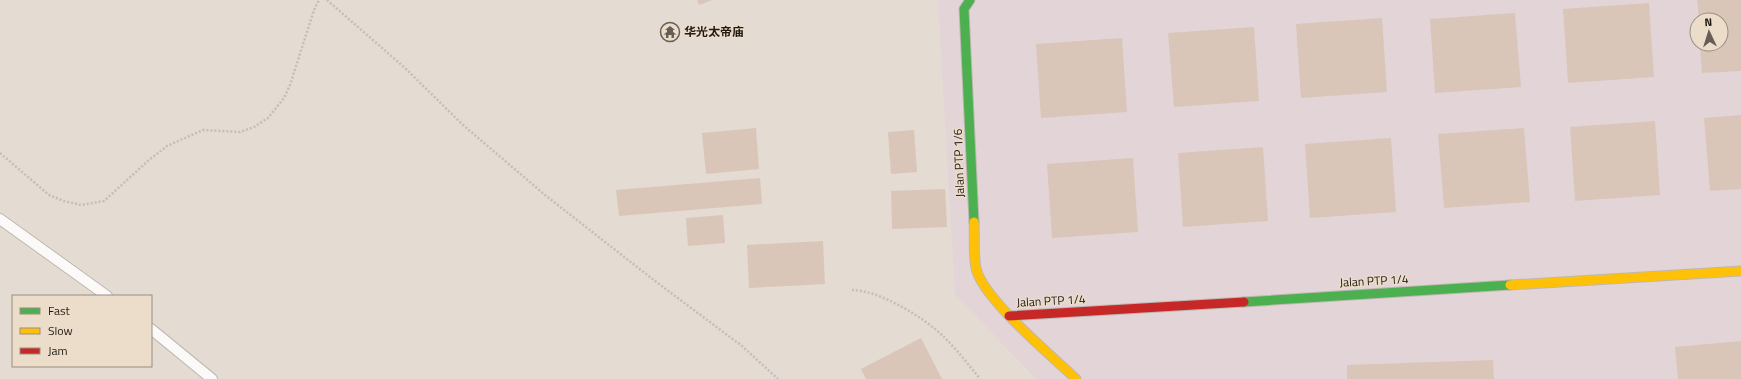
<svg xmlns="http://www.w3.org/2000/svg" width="1741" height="379" viewBox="0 0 1741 379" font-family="'Titillium Web','Noto Sans SC',sans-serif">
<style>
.industrial{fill:#e3d4d8;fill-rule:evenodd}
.building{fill:#d9c6b8}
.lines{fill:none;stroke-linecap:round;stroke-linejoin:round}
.lane-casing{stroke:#bfb8b1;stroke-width:12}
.fast-casing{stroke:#bfb8b1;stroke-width:11}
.slow-casing{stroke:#bfb8b1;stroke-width:11}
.jam-casing{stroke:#bfb8b1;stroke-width:11}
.path{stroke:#c2bebb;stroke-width:2.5;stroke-dasharray:2 2;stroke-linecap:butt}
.lane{stroke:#fbfaf8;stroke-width:10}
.fast{stroke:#4caf50;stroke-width:9}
.slow{stroke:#ffc107;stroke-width:9}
.jam{stroke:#c62828;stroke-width:9}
.labels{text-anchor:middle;stroke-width:3;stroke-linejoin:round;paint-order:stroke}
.poi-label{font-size:12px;font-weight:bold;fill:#1f1a13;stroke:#ecdcca;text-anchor:start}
.street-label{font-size:12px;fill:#1f1a13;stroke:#ecdcca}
</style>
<rect width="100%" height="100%" fill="#e4dbd2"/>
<path class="industrial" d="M 938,0 L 1741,0 L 1741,379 L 1036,379 L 955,294 ZM 1697,20 L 1721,20 L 1721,44 L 1697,44 Z"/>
<path class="building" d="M 697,0 L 712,0 L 699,5 Z
M 1697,0 L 1741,0 L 1741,71 L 1702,73 L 1700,44 L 1721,44 L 1721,20 L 1699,20 Z
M 1649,3 L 1654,77 L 1568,83 L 1563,9 Z
M 1515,13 L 1521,87 L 1435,93 L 1430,19 Z
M 1382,18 L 1387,92 L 1301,98 L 1296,24 Z
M 1254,27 L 1259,101 L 1174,107 L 1168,33 Z
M 1122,38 L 1127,112 L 1041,118 L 1036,44 Z
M 1741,115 L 1741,189 L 1710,191 L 1704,118 Z
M 1655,121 L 1660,195 L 1575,201 L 1570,127 Z
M 756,128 L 759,169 L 706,174 L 702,133 Z
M 1524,128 L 1530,202 L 1444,208 L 1438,134 Z
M 914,130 L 917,172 L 891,174 L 888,132 Z
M 1391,138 L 1396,212 L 1310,218 L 1305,144 Z
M 1263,147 L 1268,221 L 1183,227 L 1178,153 Z
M 1133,158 L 1138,232 L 1052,238 L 1047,164 Z
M 760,178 L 762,204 L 619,216 L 616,190 Z
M 945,189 L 947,227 L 892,229 L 891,191 Z
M 723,215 L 725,243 L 688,246 L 686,218 Z
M 823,241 L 825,284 L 749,288 L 747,245 Z
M 921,338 L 942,379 L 866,379 L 861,369 Z
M 1741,341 L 1741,379 L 1678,379 L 1675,347 Z
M 1493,360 L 1494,379 L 1347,379 L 1347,365 Z"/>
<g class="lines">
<g class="lane-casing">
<path id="lane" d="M 0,219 L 107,296
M 151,329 L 212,379"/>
</g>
<g class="fast-casing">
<path id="fast" d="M 970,0 L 964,9 L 974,222
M 1244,302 L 1510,285"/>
</g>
<g class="slow-casing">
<path id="slow" d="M 974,222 C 975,237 973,253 976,268 C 982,298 1052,356 1076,379
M 1510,285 L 1741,271"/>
</g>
<g class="jam-casing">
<path id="jam" d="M 1009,316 L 1244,302"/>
</g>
<path class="path" d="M 327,0 L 405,68 L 463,125 L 545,195 L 655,281 L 742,346 L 778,379
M 0,153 L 49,195 L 64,201 L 81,205 L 104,201 L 149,160 L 167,146 L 203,130 L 240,132 L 254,127 L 268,118 L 284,98 L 290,85 L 314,10 L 319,0
M 852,290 C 879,290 925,318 944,337 C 957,350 969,365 980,379"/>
<use href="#lane" class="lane"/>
<use href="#fast" class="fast"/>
<use href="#slow" class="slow"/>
<use href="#jam" class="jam"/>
</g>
<defs>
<g id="temple-ring" transform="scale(1)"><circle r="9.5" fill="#ecdcca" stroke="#645e56" stroke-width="1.5"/><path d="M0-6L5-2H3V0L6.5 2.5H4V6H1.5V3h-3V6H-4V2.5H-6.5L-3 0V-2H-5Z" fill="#645e56"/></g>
</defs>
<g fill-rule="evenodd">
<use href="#temple-ring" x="670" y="32"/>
</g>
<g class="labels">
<g class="poi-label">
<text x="684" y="36">华光太帝庙</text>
</g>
<g class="street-label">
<text transform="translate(959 163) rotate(-92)" y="4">Jalan PTP 1/6</text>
<text transform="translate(1374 281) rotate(-3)" y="4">Jalan PTP 1/4</text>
<text transform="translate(1051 301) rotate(-3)" y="4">Jalan PTP 1/4</text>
</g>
</g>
<rect x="12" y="295" width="140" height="72" fill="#ecdcca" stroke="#9a8e81"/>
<rect x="20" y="308" width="20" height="6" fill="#4caf50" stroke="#9a8e81"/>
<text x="48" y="315" font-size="12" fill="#1f1a13">Fast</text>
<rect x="20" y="328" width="20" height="6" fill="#ffc107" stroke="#9a8e81"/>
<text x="48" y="335" font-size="12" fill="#1f1a13">Slow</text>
<rect x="20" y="348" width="20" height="6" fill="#c62828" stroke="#9a8e81"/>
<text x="48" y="355" font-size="12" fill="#1f1a13">Jam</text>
<g transform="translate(1709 32) rotate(356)"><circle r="19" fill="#ecdcca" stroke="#9a8e81"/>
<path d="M0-3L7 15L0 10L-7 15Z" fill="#645e56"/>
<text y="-6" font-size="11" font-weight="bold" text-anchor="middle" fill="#1f1a13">N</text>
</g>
</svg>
